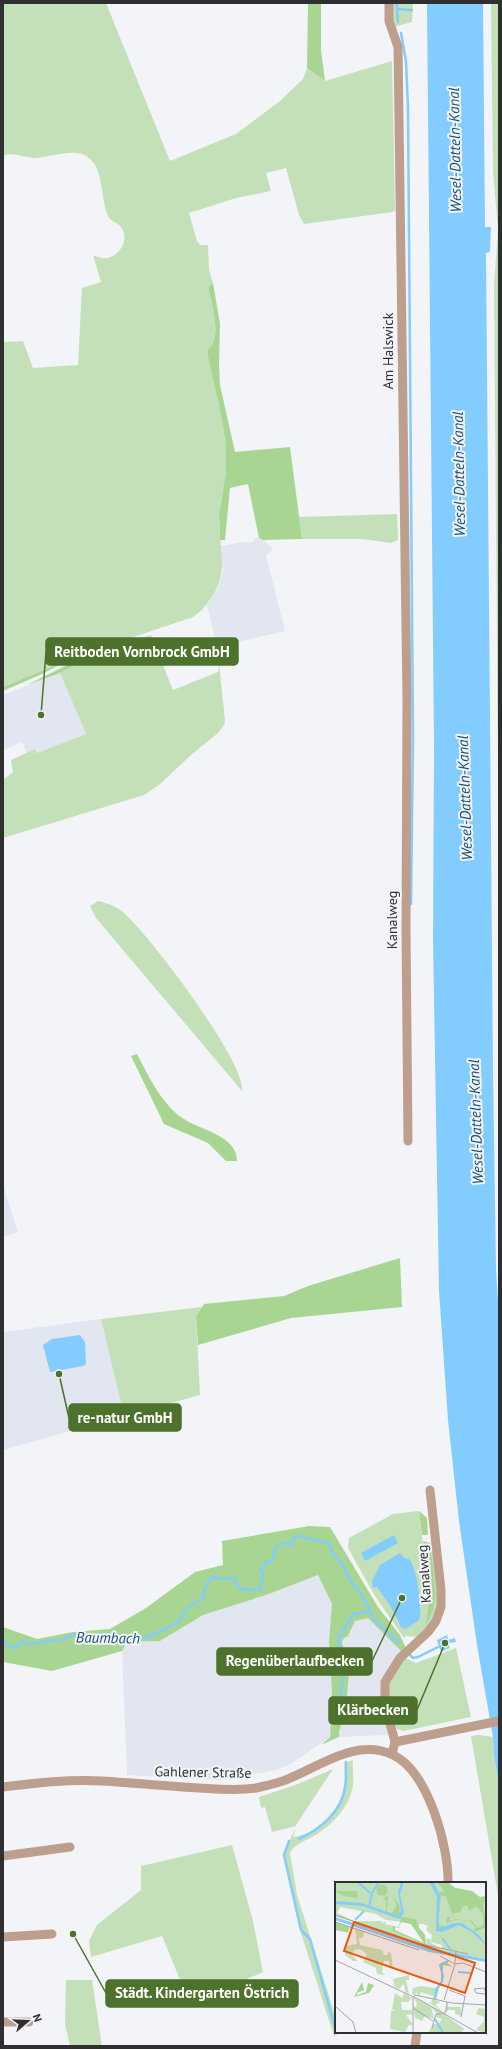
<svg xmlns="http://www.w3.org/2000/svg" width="502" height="2049" viewBox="0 0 502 2049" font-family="'PT Sans',sans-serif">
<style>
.built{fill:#e1e6f0}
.green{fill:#c4e0b8}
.forest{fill:#a8d692}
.water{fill:#82ccff}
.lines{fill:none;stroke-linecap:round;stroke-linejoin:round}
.stream{stroke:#82ccff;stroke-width:2.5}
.minor{stroke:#be9e8c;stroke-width:9}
.labels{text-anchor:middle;stroke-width:4;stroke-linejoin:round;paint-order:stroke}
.street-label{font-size:14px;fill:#2f2f31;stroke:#f2f4f8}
.water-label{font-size:15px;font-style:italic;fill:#185072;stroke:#f2f4f8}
.inset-river{fill:none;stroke:#82ccff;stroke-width:2}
.inset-road{fill:none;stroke:#a4a5a8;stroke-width:1}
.view{fill:#e8590c;fill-opacity:0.15;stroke:#e8590c;stroke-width:2}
.inset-edge{fill:none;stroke:#2f2f31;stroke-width:2}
.leader{fill:none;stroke:#4d722b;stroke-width:1.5}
.callout-dot{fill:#4d722b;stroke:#f2f4f8;stroke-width:1.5}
.callout{fill:#4d722b;stroke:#4d722b;stroke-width:1.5}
.callout-label{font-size:15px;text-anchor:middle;font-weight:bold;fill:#fff}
</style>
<rect width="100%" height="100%" fill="#f2f4f8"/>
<path class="built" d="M 255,538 L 262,538 L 273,549 L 266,555 L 285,631 L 217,647 L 207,605 L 218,589 L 223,572 L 221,546 L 242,542 L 251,543 Z
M 60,673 L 86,734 L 37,753 L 35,749 L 27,753 L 22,742 L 3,750 L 3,695 Z
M 3,1185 L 18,1232 L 3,1237 Z
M 101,1319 L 124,1416 L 3,1450 L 3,1332 Z
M 318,1575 L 332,1604 L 329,1641 L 332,1694 L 330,1737 L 291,1764 L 277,1770 L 219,1780 L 127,1775 L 122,1651 L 127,1642 L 160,1641 L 203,1615 L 269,1594 Z
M 368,1617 L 402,1652 L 387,1670 L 382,1681 L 381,1699 L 389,1733 L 387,1735 L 339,1737 L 339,1731 L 345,1716 L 349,1674 L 342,1642 L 344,1638 L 348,1636 L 355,1621 Z"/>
<path class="green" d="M 3,3 L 106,3 L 170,161 L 236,134 L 280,101 L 303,79 L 307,68 L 325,81 L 392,61 L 395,210 L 393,212 L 304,224 L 299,215 L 286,168 L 266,173 L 271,191 L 236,198 L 189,213 L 197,241 L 200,245 L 208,245 L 209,270 L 213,283 L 208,287 C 211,301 223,339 208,349 L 208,357 C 217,394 230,434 226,473 C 225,488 219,503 219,518 C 219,547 229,572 212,597 C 206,605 202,611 193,617 L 71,658 L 3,687 L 3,342 L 23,341 L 33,368 L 78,365 L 82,288 L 101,282 L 93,255 C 98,257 102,259 107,258 C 120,256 130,239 121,227 C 118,223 110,221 108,216 C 100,198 105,164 84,155 C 73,149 49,157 36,158 C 26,158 11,151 3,156 Z
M 391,3 L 413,3 L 412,22 L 393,27 Z
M 491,3 L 499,3 L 499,890 L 494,285 L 498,230 L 493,171 Z
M 397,514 L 398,540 L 391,543 L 363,539 L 302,539 L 299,517 Z
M 151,635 L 173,690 L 218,672 L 219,664 L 225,720 L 224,725 L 218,733 L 191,755 L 159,785 L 144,795 L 3,838 L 3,780 L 13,772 L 11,760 L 35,749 L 37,753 L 86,734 L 60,673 L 103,651 Z
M 98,901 C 109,904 117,906 125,914 C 149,935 246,1062 242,1091 L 96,918 L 90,906 Z
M 202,1307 L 196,1316 L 200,1395 L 124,1416 L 101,1319 Z
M 419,1511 L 429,1599 L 427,1623 C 442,1601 432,1568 430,1543 L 433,1546 L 438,1603 L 435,1615 L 419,1637 L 406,1636 L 404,1638 L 375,1596 L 348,1548 L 349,1538 L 393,1514 Z
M 456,1648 L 471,1717 L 404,1731 L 397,1729 L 388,1704 L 388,1682 L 405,1658 L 416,1663 Z
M 479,1735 L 493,1737 L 494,1755 L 499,1785 L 499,1901 L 471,1736 Z
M 353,1760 C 352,1768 354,1776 353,1785 C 350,1807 331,1827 312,1837 C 303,1842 295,1844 290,1853 L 297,1895 L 336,2018 L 336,2032 L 340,2033 L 334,2036 L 300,1930 L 283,1855 L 296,1826 L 272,1832 L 265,1807 L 261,1808 L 259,1797 L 298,1784 L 333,1769 L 296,1825 L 293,1837 C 315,1834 337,1817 343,1794 C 346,1784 345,1773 345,1763 Z
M 232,1845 L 253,1921 L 263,1972 L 190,2004 L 162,1936 L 91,1957 L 89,1941 L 97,1925 L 141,1890 L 141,1866 Z
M 66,1980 L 92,1980 L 102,2046 L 70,2046 L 65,2024 Z"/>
<path class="forest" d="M 308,3 L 321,3 L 321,50 L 325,81 L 307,68 Z
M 213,283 L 220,324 L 219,364 L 220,385 L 235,452 L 290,447 L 302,539 L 263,540 L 259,538 L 248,484 L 230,488 L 225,540 L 220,540 L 219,514 L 226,473 L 226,445 L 222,418 L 208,357 L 208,349 C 223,339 211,301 208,287 Z
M 101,652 L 60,673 L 27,685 L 73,662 Z
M 72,658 L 42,674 L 3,691 L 3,687 Z
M 137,1054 C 149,1077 162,1105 184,1119 C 200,1130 237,1135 237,1161 L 226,1161 L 208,1143 L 164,1124 L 131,1056 Z
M 400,1258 L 402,1307 L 291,1318 L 198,1345 L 196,1316 L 204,1304 L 284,1296 L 308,1286 Z
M 419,1511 L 427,1518 L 428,1535 L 422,1535 Z
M 309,1526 L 330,1527 L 378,1607 L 400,1635 L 406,1648 L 402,1652 L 368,1618 L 355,1621 L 348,1636 L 344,1638 L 342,1642 L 349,1674 L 345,1716 L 339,1731 L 339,1737 L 321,1745 L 330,1737 L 332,1694 L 329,1641 L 332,1604 L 318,1575 L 269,1594 L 203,1615 L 160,1641 L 127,1642 L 122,1651 L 52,1671 L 3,1662 L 3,1627 L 37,1639 L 73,1632 L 110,1629 L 146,1608 L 195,1572 L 223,1565 L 222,1541 Z
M 423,1541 L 430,1543 C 432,1567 443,1603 426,1624 L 429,1599 Z"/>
<path class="water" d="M 427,3 L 483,3 L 485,227 L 491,227 L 490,252 L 486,253 L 493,1070 L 496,1269 L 499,1319 L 499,1785 L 494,1755 L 493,1737 L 477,1645 L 459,1521 L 448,1420 L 439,1291 L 433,939 L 434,747 Z
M 80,1335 L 85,1342 L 86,1364 L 83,1366 L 50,1372 L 43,1345 L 52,1339 Z
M 394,1535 L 398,1543 L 365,1561 L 361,1553 Z
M 400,1553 L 404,1558 L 409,1559 C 417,1567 423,1611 419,1620 L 406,1629 L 401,1627 L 391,1607 L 377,1587 L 373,1588 L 372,1581 L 380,1565 Z
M 447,1633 L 448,1640 L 455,1638 L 456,1642 L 449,1643 L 450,1650 L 449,1648 L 441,1652 L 437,1640 L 447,1635 Z"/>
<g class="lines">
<path class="stream" d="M 397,3 L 397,9
M 398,22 L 397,9 L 412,10
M 401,33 L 406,61 L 408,108 L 413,735 L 411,904
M 3,1640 L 10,1647 L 15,1648 L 22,1641 L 27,1644 L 61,1640 L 74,1635 L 82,1637 L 106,1634 L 146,1638 L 177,1623 L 188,1608 L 204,1597 L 204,1590 L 212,1576 L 221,1579 L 235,1578 C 237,1592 248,1591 260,1589 L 263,1574 L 260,1569 L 264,1567 L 266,1561 L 272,1562 L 276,1547 L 283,1543 L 292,1545 L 294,1537 L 301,1536 C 310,1542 320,1538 329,1544 L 334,1555 L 343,1565 L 348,1577 L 363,1597 L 374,1619 L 399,1643
M 410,1655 L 413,1658 L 418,1657 L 442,1645
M 338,1723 L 344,1664 L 338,1639 L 353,1614 L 370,1611
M 299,1839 C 320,1829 342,1812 345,1787 C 347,1779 345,1771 346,1762
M 289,1841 L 284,1855 L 301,1930 L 310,1939 L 336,2031"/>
<path class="minor" d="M 389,3 L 389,21 L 398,47 L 407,700 L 406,930 L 408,1141
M 395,1742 L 499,1721
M 392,1754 L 395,1742 L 385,1704 L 385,1682 L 400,1658 L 428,1632 L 436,1621 L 441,1607 L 441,1590 L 430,1490
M 3,1787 C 36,1783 69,1779 102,1781 C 135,1783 167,1786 199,1788 C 218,1789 238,1791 256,1788 C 265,1786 274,1784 283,1781 C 318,1768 355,1737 393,1755 C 428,1771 449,1847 448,1883
M 3,1856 L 70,1847
M 3,1937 L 52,1934
M 3,2022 L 29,2022
M 415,2046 L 417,2032"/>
</g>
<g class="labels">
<g class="street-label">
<text transform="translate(388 351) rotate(-90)" y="5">Am Halswick</text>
<text transform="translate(392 920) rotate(-90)" y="5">Kanalweg</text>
<text transform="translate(424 1574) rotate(-94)" y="5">Kanalweg</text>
<text transform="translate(203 1772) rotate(1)" y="5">Gahlener Straße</text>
</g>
<g class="water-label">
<text transform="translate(455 150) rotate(-91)" y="5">Wesel-Datteln-Kanal</text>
<text transform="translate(459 474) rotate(-91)" y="5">Wesel-Datteln-Kanal</text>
<text transform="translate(465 798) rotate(-92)" y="5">Wesel-Datteln-Kanal</text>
<text transform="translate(476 1122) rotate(-92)" y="5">Wesel-Datteln-Kanal</text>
<text transform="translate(108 1638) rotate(1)" y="5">Baumbach</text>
</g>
</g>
<g transform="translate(335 1882)">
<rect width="151" height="151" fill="#f2f4f8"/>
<path d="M 0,0 L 112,0 L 121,6 L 135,9 L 143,16 L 151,14 L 151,77 L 95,66 L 0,34 ZM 5,25 L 41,32 L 51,38 L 76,41 L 89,61 L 89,51 L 84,46 L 84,42 L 88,42 L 93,44 L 91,48 L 97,53 L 96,60 L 107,63 L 107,67 L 96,61 L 95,57 L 91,56 L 92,62 L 59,49 L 58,44 L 50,42 L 51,39 L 48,41 L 46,39 L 19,39 L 2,31 ZM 20,47 L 29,50 L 28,56 L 24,56 L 25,63 L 47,68 L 49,73 L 53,73 L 52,70 L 56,71 L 58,86 L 55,86 L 54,79 L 49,79 L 47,90 L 50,93 L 42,92 L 41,86 L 28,80 L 32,72 L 25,67 L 19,68 L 17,73 L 23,79 L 18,79 L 10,73 L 10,64 L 22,62 ZM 74,93 L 74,98 L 71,98 L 74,112 L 70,109 L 69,102 L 64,107 L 60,105 L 58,97 ZM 85,104 L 101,106 L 98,114 L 86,110 L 85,114 L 80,110 L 81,112 L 77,113 L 78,106 ZM 60,111 L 67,116 L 69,111 L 77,116 L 73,120 L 66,120 L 67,128 L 77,128 L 77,132 L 71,133 L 78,143 L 74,143 L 70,150 L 55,147 L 56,129 L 60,129 L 57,127 ZM 79,116 L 78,119 L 79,116 L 94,123 L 108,131 L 129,147 L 126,151 L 94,150 L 98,142 L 103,142 L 107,137 L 101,135 L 102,132 L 96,125 L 99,137 L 90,134 L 87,139 L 80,136 L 78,124 L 81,125 L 82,121 ZM 97,117 L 105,120 L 100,123 L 109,130 L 112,120 L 112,125 L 125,125 L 127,134 L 120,132 L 120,128 L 112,128 L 110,131 L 93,120 L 96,121 ZM 144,126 L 151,127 L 151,151 L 141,148 L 149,139 L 149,135 L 141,132 Z" fill="#c4e0b8" fill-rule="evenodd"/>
<path d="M 102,0 L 112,0 L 120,6 L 137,9 L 145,15 L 151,14 L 148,23 L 151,45 L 140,50 L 138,48 L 141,46 L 135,39 L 121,38 L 111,41 L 112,35 L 115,35 L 114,39 L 119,38 L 117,31 L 111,15 L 106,13 L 105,25 L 103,38 L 105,44 L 109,43 L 107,47 L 103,47 L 103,36 L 105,20 L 104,10 L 110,10 ZM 128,24 L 133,24 L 133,28 L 142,25 L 148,32 L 149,42 L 143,46 L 137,39 L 119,37 L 118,31 L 125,31 ZM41.5 8a5.5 5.5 0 1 1 11 0a5.5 5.5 0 1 1-11 0ZM 0,9 L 21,9 L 23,13 L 22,16 L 9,14 ZM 37,12 L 35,24 L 51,30 L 51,18 L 48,17 L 53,13 L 52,30 L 57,31 L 62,23 L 57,14 L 64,22 L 65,33 L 57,33 L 35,25 ZM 66,35 L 81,37 L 84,46 L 90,53 L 91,63 L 58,49 L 58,44 L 64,45 ZM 66,40 L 76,42 L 89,61 L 60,48 L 60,45 L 64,46 ZM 0,40 L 15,45 L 13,50 L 20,52 L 0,48 ZM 114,79 L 112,81 L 118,85 L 108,83 L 108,100 L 104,106 L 101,117 L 98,117 L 101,106 L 106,100 L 106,81 ZM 27,100 L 29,108 L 22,111 L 22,113 L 31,110 L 33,101 L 39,103 L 34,111 L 19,115 Z" fill="#a8d692" fill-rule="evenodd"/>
<path d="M 66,0 L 69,0 L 65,12 L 69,31 L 64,37 L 28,24 L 0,22 L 0,19 L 26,21 L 64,34 L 66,28 L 63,10 ZM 94,0 L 98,0 L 105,13 L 103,47 L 119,41 L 127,41 L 145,54 L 151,63 L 138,51 L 124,43 L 107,50 L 101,49 L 102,14 ZM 0,35 L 94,66 L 151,77 L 151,80 L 94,70 L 0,38 Z" fill="#82ccff"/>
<path class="inset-river" d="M 23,0 L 35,11M 34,25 L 37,11 L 44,0M 20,38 L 29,29M 107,56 L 116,68M 123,90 L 136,91M 100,116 L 101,107 L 106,102 L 108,94 L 105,83 L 113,79M 100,137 L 108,151"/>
<path class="inset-road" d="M 0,33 L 86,62 L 133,72M 0,40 L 84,68M 105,74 L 120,82M 0,78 L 87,119 L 143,151M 120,81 L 121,69M 120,82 L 128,81 L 151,90M 139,107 L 149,106 L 151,111M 139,107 L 141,111 L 151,112M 114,108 L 130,114 L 126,135M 109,118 L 120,82M 0,124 L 18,140 L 21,151M 78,126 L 98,139M 109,132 L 112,128 L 112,120M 97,146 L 101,132 L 107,132M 78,151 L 78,116 L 80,113 L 117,121 L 151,123"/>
<path class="view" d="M 19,40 L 140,81 L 130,111 L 9,69 Z"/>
<rect width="151" height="151" class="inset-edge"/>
</g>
<path class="leader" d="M41 715L46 652M59 1374L69 1418M402 1598L372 1661M445 1643L417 1710M73 1934L106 1993"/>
<g class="callout-dot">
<circle cx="41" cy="715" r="4"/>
<circle cx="59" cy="1374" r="4"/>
<circle cx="402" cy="1598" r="4"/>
<circle cx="445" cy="1643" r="4"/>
<circle cx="73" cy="1934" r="4"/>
</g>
<g class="callout">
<rect x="46" y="638" width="192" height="27" rx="4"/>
<rect x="69" y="1404" width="112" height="27" rx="4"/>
<rect x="217" y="1648" width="155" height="27" rx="4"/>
<rect x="329" y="1697" width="88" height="27" rx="4"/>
<rect x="106" y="1980" width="192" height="27" rx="4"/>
</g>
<g class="callout-label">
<text x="142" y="657">Reitboden Vornbrock GmbH</text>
<text x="125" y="1423">re-natur GmbH</text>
<text x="295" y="1666">Regenüberlaufbecken</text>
<text x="373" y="1715">Klärbecken</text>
<text x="202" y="1998">Städt. Kindergarten Östrich</text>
</g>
<rect width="502" height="2049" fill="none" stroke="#2f2f31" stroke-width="8"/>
<g transform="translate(28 2021) rotate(71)" stroke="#f2f4f8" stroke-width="3" paint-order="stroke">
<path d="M0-3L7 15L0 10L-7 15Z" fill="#2f2f31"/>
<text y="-6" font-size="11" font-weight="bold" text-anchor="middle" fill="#2f2f31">N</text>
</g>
</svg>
